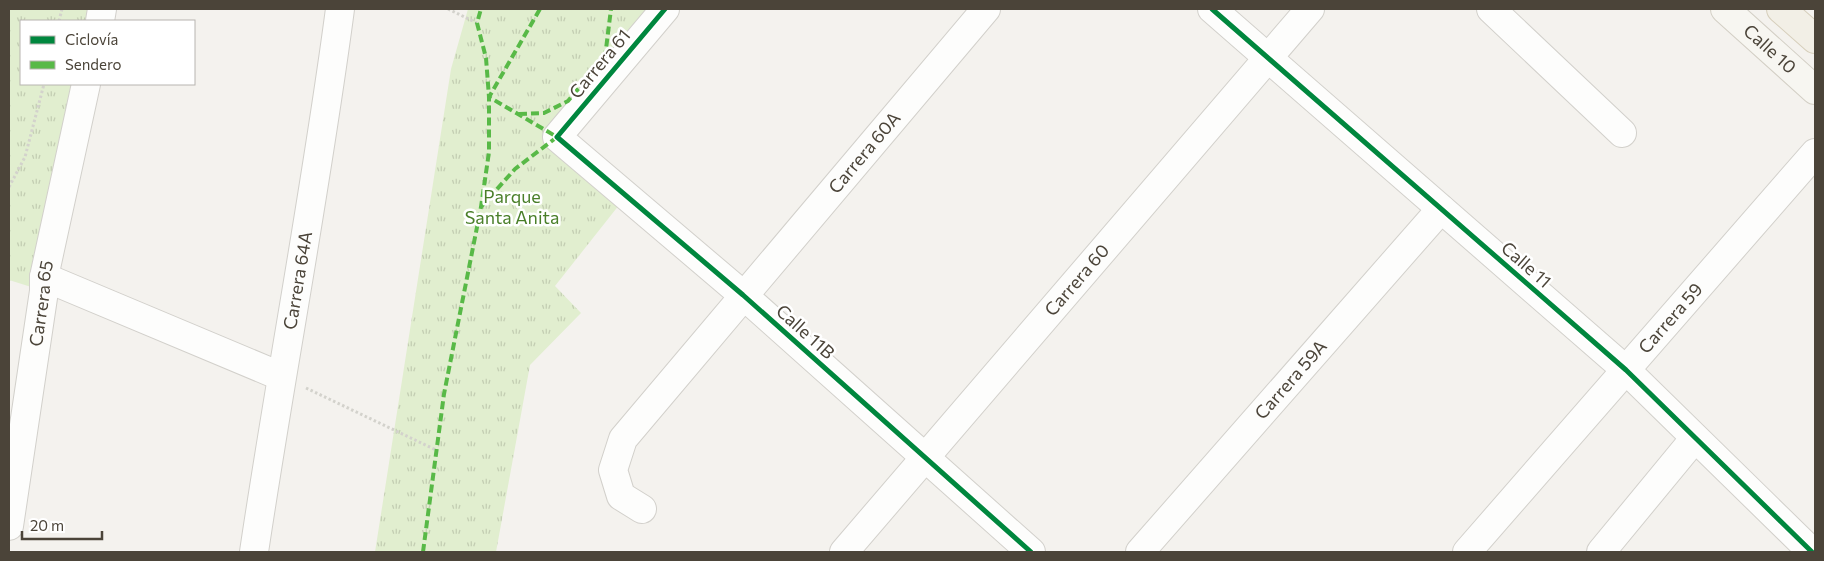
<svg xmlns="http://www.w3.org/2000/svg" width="1824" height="561" viewBox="0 0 1824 561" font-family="Commissioner,sans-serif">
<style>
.park{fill:url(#park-tufts)}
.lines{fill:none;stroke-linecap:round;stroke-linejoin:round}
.street-casing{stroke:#d2d0cb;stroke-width:30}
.secondary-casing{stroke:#d3cfc5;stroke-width:30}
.primary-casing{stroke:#d6cebb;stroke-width:30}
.path{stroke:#d3d2cc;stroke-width:3;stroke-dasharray:2.5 2.5;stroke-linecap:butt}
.street{stroke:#fdfdfc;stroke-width:28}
.secondary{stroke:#f7f6f1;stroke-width:28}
.primary{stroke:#f2efe6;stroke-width:28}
.quiet{stroke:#58b947;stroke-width:4;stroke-dasharray:8 4;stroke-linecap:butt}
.cycleway-casing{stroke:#fff;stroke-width:8}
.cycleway{stroke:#00873e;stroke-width:5}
.labels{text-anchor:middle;stroke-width:5;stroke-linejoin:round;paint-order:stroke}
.street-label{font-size:18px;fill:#4b4439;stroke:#fff}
.park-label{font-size:18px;fill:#4a7f2a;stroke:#fff}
</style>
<defs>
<pattern id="park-tufts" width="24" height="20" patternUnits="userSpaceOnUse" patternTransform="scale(1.25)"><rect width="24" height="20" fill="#e1eecf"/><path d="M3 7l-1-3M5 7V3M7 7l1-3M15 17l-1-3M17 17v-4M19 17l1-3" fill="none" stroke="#c3cdb2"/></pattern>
</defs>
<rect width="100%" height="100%" fill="#f4f2ee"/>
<path class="park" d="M 9,9 L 102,9 L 100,21 L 21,21 L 21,84 L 86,84 L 44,291 L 9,280 Z
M 468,9 L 665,9 L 557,137 L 627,195 L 555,286 L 581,313 L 530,365 L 496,552 L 375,552 L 451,69 Z"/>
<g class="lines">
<g class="street-casing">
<g id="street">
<path d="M 665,9 L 557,137 L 743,295 L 1031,552"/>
<path d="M 1212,9 L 1626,370 L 1812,552"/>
<path d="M 1491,9 L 1622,133"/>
<path d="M 100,21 L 102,9"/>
<path d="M 44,277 L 280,376"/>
<path id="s1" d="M 642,509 L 621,496 L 613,470 L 623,439 L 986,9"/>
<path id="s2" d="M 9,526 L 44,291 L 44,277 L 86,84"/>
<path id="s3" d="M 254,552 C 281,371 316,191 340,9"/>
<path id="s4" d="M 844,552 L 1310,9"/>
<path id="s5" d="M 1140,552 L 1441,209"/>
<path id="s6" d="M 1467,552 L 1815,153"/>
<path d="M 1601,552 L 1695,438"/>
</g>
</g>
<g class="secondary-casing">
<g id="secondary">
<path id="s7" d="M 1725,9 L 1815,90"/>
</g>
</g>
<g class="primary-casing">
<path id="primary" d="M 1781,9 L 1815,39"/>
</g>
<path class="path" d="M 448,9 L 477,23
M 59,21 L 62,9
M 9,187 L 25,157 L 44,84
M 306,388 L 436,450"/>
<use href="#street" class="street"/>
<use href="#secondary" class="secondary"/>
<use href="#primary" class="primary"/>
<path class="quiet" d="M 519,114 L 544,113 L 568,101 L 605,57 L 611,9
M 481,207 L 515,169 L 557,137 L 489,97 L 540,9
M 423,552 L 444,394 L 481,207 L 489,152 L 489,97 L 486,58 L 477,23 L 481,9"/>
<g class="cycleway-casing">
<path id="cycleway" d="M 665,9 L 557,137 L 743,295 L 1031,552
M 1212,9 L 1626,370 L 1812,552"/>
</g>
<use href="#cycleway" class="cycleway"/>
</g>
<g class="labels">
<g class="street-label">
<text dy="6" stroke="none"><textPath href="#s7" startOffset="60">Calle 10</textPath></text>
<text transform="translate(600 64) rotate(-50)" y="6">Carrera 61</text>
<text dy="6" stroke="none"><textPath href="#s1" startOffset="459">Carrera 60A</textPath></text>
<text transform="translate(1526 265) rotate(41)" y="6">Calle 11</text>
<text dy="6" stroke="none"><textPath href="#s3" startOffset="275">Carrera 64A</textPath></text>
<text dy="6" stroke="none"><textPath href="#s4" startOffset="358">Carrera 60</textPath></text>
<text dy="6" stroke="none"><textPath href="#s2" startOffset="225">Carrera 65</textPath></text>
<text dy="6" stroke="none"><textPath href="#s6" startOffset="310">Carrera 59</textPath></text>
<text transform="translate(805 332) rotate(42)" y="6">Calle 11B</text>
<text dy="6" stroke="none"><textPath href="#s5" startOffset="229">Carrera 59A</textPath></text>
</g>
<g class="park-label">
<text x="512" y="203">Parque<tspan x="512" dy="21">Santa Anita</tspan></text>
</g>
</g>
<rect width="1824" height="561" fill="none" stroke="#4b4439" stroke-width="20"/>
<rect x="20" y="20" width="175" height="65" fill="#ffffff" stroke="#b7b4b0"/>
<rect x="30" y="36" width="25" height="8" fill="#00873e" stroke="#b7b4b0"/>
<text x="65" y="45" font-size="15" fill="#4b4439">Ciclovía</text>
<rect x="30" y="61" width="25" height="8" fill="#58b947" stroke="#b7b4b0"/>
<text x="65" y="70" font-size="15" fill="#4b4439">Sendero</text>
<path d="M22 531v8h80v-8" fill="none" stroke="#4b4439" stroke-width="2.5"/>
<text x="30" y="531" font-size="15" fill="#4b4439" stroke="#ffffff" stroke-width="4" paint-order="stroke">20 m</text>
</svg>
